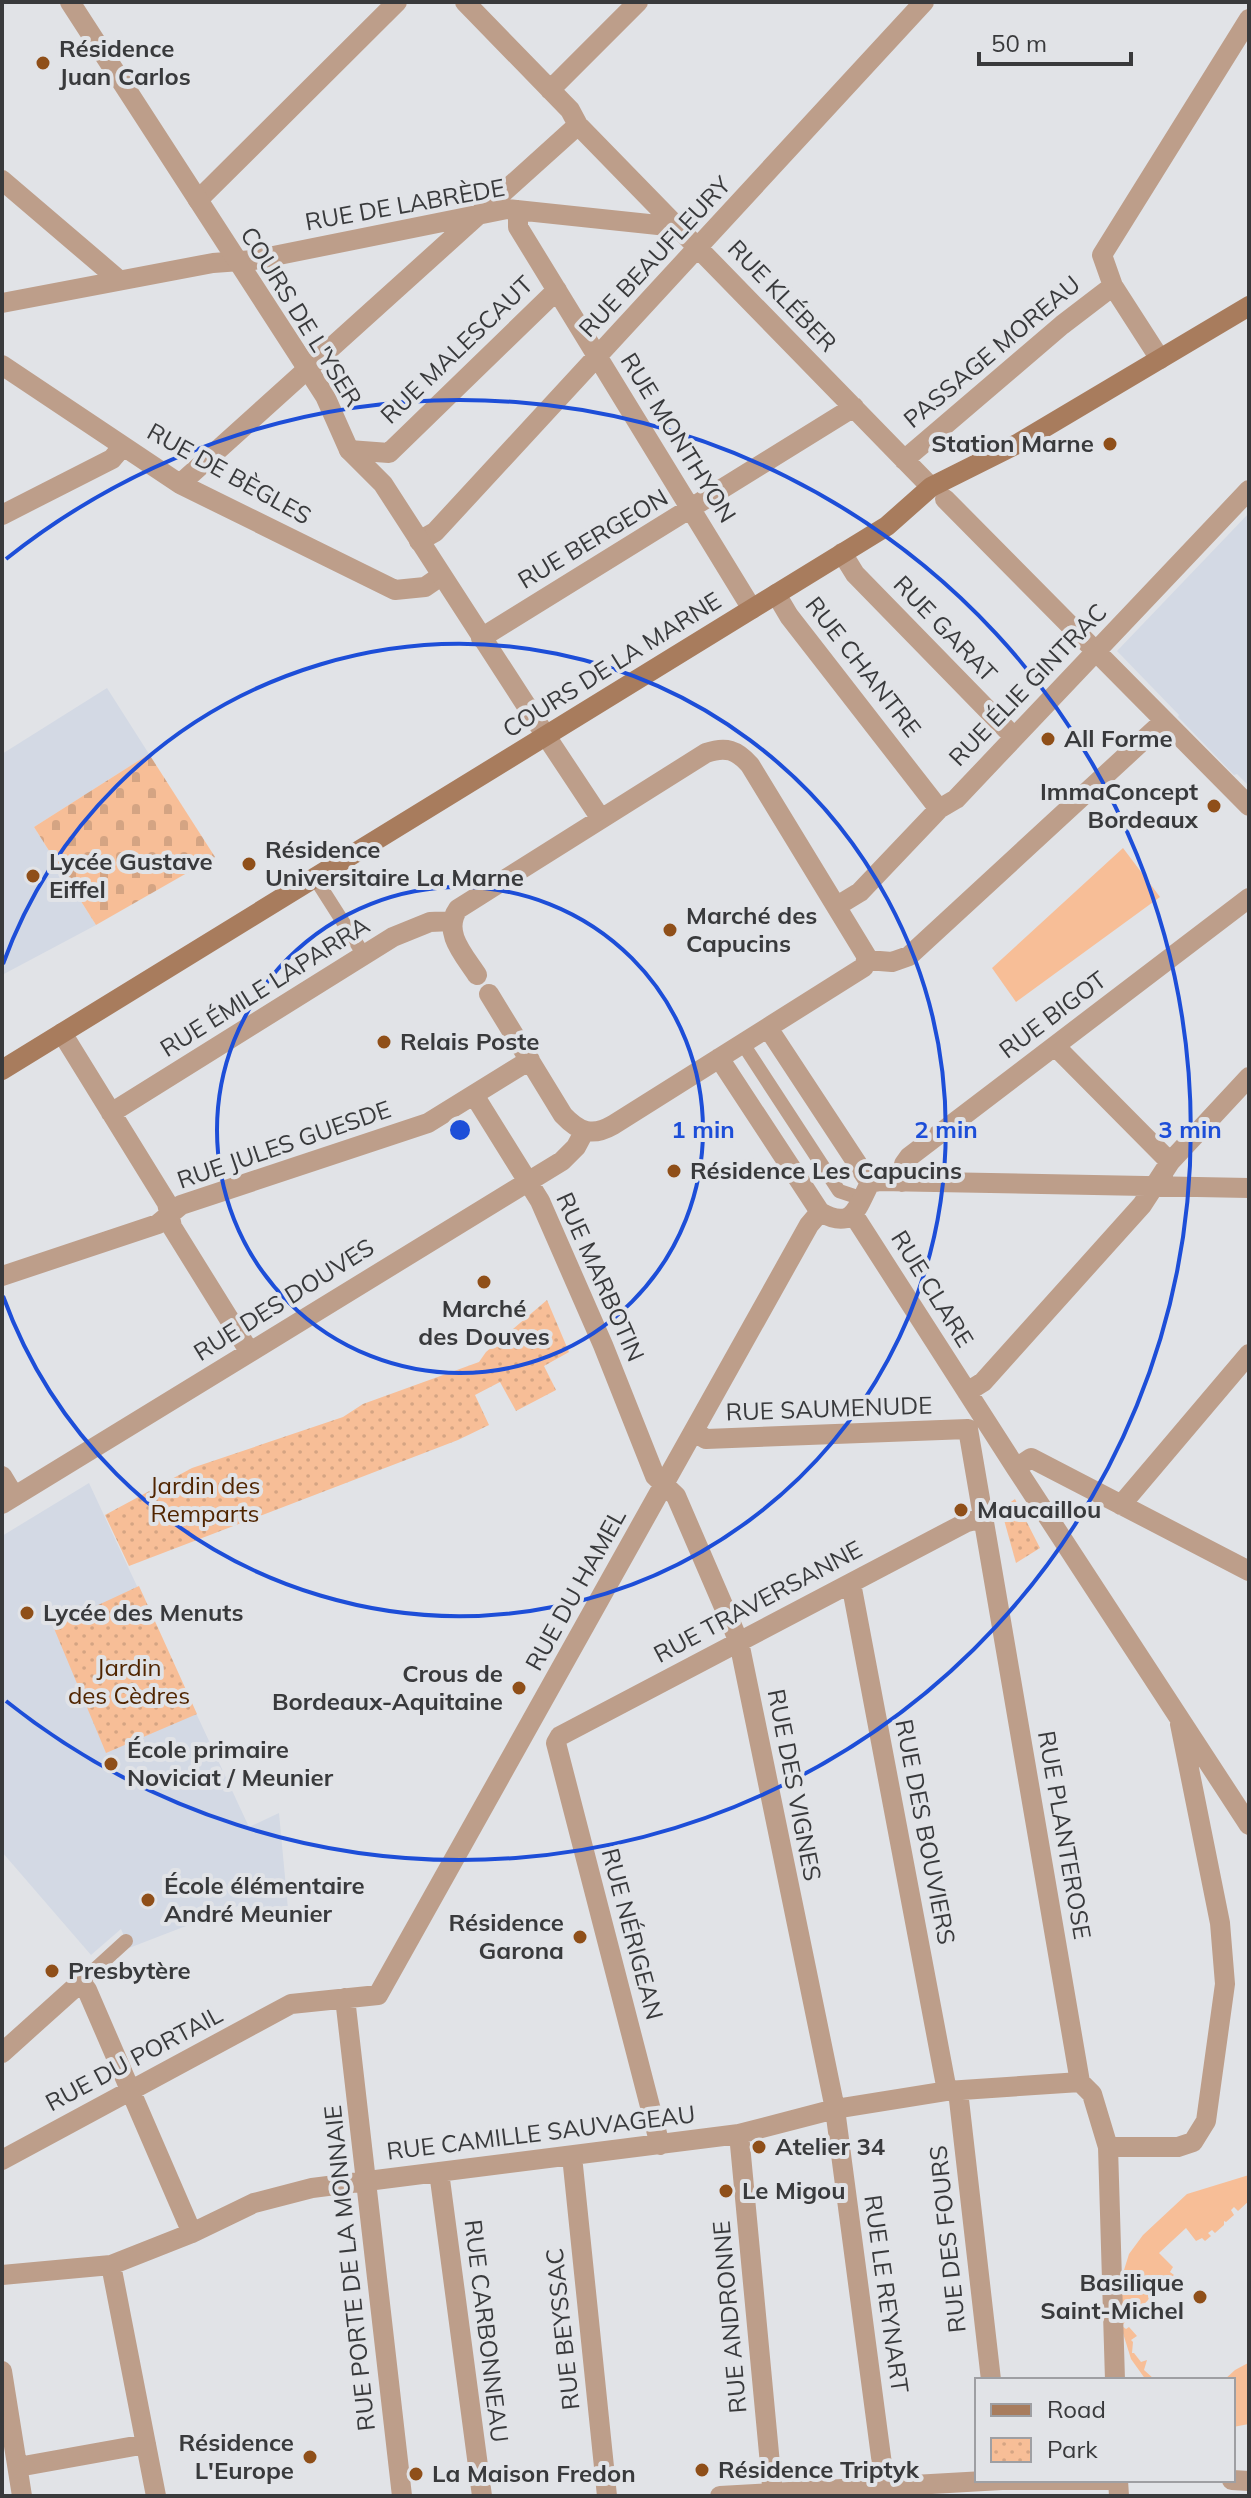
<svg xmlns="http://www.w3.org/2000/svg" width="1251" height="2498" viewBox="0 0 1251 2498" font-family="Mulish,sans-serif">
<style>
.built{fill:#d3d9e4}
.green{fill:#f7be97}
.cemetery{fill:url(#cemetery-stones)}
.park{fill:url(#park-dots)}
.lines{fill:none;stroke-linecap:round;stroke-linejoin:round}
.pedestrian{stroke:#bd9e8a;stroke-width:14}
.minor{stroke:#bd9e8a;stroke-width:20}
.tertiary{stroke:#bd9e8a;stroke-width:20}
.secondary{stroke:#a87c5d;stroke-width:20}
.ring{fill:none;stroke:#1d4ed8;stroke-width:4}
.poi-dot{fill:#8f4f19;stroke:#e1e3e7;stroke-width:3}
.labels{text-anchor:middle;stroke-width:8;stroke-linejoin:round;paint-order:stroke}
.poi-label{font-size:24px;font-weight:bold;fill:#393a3c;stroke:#e1e3e7;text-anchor:start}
.street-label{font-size:24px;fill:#393a3c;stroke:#e1e3e7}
.park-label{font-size:24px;fill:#502500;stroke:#e1e3e7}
.centre{fill:#1d4ed8;stroke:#e1e3e7;stroke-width:4}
.ring-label{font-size:24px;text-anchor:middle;font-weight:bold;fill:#1d4ed8;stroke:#e1e3e7;stroke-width:8;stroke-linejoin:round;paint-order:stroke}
</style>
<defs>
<pattern id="cemetery-stones" width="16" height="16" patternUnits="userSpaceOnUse" patternTransform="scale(2)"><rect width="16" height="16" fill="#f7be97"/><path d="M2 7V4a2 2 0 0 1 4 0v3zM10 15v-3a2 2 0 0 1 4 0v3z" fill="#d4a483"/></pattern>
<pattern id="park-dots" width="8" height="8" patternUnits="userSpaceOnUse" patternTransform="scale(2)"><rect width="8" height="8" fill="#f7be97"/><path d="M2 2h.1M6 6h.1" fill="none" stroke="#d4a483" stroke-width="1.8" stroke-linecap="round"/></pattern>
</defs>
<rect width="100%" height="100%" fill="#e1e3e7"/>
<path class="built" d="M 1249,513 L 1249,786 L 1237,774 L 1234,775 L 1178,717 L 1179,715 L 1117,651 Z
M 107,688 L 149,754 L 34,827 L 96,925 L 2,975 L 2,754 Z
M 89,1483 L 249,1827 L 279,1813 L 288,1909 L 246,1912 L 243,1904 L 129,1948 L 121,1929 L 91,1955 L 2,1852 L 2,1536 Z"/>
<path class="green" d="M 1123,848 L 1160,897 L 1016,1002 L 992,968 Z
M 1249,2175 L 1249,2201 L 1238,2211 L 1234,2207 L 1231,2210 L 1234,2215 L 1226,2222 L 1224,2221 L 1224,2225 L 1215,2233 L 1212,2230 L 1208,2233 L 1211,2236 L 1205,2241 L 1202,2238 L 1196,2241 L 1186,2228 L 1159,2253 L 1173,2267 L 1170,2272 L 1174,2275 L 1162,2287 L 1158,2284 L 1156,2287 L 1159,2290 L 1129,2318 L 1126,2316 L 1123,2319 L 1125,2322 L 1122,2326 L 1126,2329 L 1129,2327 L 1137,2336 L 1131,2340 L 1133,2342 L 1132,2353 L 1134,2353 L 1141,2362 L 1147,2360 L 1144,2370 L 1154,2379 L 1146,2380 L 1131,2359 L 1122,2330 L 1120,2283 L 1129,2254 L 1143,2235 L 1187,2194 Z
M 1248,2363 L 1249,2424 L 1233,2427 L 1233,2380 L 1224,2380 L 1235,2370 Z"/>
<path class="cemetery" d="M 149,754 L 215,857 L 96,925 L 34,827 Z"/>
<path class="park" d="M 547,1300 L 569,1352 L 544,1366 L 556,1390 L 516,1411 L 500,1382 L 475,1395 L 489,1425 L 458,1440 L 129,1566 L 105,1515 L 192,1468 L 343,1417 L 363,1404 L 479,1362 L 486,1352 Z
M 1015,1499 L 1040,1548 L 1016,1563 L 1001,1509 Z
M 139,1586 L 197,1714 L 106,1753 L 53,1626 Z"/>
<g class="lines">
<path class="pedestrian" d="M 315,878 L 364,955
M 743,1044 L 839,1191 L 863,1199
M 81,1982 L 126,1941"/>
<path class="minor" d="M 465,2 L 570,110 L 578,125 L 931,487
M 550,90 L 638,2
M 2,180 L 119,280
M 198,200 L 397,2
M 518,210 L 518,227 L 752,609
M 2,303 L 213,263 L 254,260 L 507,209 L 677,227
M 1160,359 L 1113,286 L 1102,255 L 1249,19
M 2,365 L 180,484 L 395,590 L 425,587 L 441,576
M 349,450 L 389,453 L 557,290
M 904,460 L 1062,325 L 1113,286
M 180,484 L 578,125
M 945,499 L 1249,806
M 2,515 L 112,459 L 123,446
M 419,541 L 435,532 L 924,2
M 842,553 L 855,574 L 1014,737
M 776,594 L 789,616 L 939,809
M 481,638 L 854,407
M 546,736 L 601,819
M 837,906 L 860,892 L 939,809 L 956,799 L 1249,490
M 867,960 L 892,962 L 909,956 L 1164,721
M 477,975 C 464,955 442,932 458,909 L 706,753 C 726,746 737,750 750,765 L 867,957 L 864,967 L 613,1125 C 592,1137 579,1132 563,1115 L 489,994
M 768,1028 L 870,1183
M 62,1033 L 167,1203 L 172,1227 L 249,1351
M 1055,1046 L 1170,1162
M 719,1058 L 820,1212
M 474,1095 L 540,1201 L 603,1345 L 655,1476 L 676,1496 L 739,1642 L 835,2109 L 885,2487
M 111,1113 L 393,937 L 430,922 L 452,921
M 902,1182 L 904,1164 L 909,1157 L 1249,898
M 853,1214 L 1016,1468 L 1249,1825
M 2,1276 L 158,1224 L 181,1205 L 428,1123 L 530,1060
M 967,1392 L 983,1382 L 1142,1205 L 1170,1162 L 1249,1077
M 968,1429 L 1080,2082
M 694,1432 L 706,1439 L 968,1429
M 1016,1468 L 1031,1458 L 1249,1571
M 2,1476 L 14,1496
M 2,1504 L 562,1161 L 576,1147 L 584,1132
M 1121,1505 L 1249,1354
M 851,1583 L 947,2091
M 560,1736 L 967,1522 L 983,1518
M 560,1736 L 556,1743 L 660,2145
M 345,1998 L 402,2496
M 2,2053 L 81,1982 L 87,1990 L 192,2233
M 958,2091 L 991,2380
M 739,2134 L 773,2496
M 1108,2147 L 1178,2147 L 1193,2142 L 1206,2121 L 1225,1984 L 1220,1923 L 1180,1724
M 572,2156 L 607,2496
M 2,2160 L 291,2004 L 378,1995 L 809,1225 L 820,1212 C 854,1231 857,1207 870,1183 L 880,1181 L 1249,1188
M 439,2172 L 482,2496
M 111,2265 L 156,2496
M 2,2275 L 111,2265 L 192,2233 L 254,2203 L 312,2188 L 739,2134 L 835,2109 L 947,2091 L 1080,2082 L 1092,2094 L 1108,2147 L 1115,2380
M 2,2371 L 22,2496
M 18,2467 L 146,2444
M 1118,2480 L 1119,2496
M 1232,2480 L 1249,2481
M 720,2496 L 1002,2480 L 1105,2480"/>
<path class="tertiary" d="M 70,2 L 325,396 L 349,450 L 383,484 L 546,736"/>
<path class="secondary" d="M 2,1070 L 887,526 L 931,487 L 1017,444 L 1249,306"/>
</g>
<g class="ring">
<circle cx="460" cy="1130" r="243"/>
<path d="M3 964A486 486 0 1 1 3 1296"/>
<path d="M6 559A730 730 0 1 1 6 1701"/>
</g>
<g class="poi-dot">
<circle cx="43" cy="63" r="8"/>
<circle cx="1110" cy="444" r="8"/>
<circle cx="1048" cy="739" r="8"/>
<circle cx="1214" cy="806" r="8"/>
<circle cx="249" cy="864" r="8"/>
<circle cx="33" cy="876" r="8"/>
<circle cx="670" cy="930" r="8"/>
<circle cx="384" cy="1042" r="8"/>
<circle cx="674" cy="1171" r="8"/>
<circle cx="484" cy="1282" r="8"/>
<circle cx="961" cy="1510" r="8"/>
<circle cx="27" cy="1613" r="8"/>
<circle cx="519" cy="1688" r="8"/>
<circle cx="111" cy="1764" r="8"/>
<circle cx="148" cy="1900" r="8"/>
<circle cx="580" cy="1937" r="8"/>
<circle cx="52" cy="1971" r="8"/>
<circle cx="759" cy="2147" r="8"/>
<circle cx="726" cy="2191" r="8"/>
<circle cx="1200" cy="2297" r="8"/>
<circle cx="310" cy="2457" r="8"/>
<circle cx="702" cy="2470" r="8"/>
<circle cx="416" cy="2474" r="8"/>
</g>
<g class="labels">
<g class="poi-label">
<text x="59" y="57">Résidence<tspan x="59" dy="28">Juan Carlos</tspan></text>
<text x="1094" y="452" text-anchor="end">Station Marne</text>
<text x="1064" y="747">All Forme</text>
<text x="1198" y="800" text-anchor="end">ImmaConcept<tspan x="1198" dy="28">Bordeaux</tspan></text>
<text x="265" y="858">Résidence<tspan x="265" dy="28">Universitaire La Marne</tspan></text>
<text x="49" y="870">Lycée Gustave<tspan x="49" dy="28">Eiffel</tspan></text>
<text x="686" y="924">Marché des<tspan x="686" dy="28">Capucins</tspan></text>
<text x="400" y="1050">Relais Poste</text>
<text x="690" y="1179">Résidence Les Capucins</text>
<text x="484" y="1317" text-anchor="middle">Marché<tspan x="484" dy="28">des Douves</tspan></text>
<text x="977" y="1518">Maucaillou</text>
<text x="43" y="1621">Lycée des Menuts</text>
<text x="503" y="1682" text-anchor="end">Crous de<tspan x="503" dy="28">Bordeaux-Aquitaine</tspan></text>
<text x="127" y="1758">École primaire<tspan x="127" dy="28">Noviciat / Meunier</tspan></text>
<text x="164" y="1894">École élémentaire<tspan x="164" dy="28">André Meunier</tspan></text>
<text x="564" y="1931" text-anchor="end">Résidence<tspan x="564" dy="28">Garona</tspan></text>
<text x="68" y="1979">Presbytère</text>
<text x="775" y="2155">Atelier 34</text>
<text x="742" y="2199">Le Migou</text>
<text x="1184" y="2291" text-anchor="end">Basilique<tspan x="1184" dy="28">Saint-Michel</tspan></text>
<text x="294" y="2451" text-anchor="end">Résidence<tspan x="294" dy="28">L'Europe</tspan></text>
<text x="718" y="2478">Résidence Triptyk</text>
<text x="432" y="2482">La Maison Fredon</text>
</g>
<g class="street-label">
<text transform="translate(405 205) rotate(-10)" y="8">RUE DE LABRÈDE</text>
<text transform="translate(655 257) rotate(-47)" y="8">RUE BEAUFLEURY</text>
<text transform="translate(782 296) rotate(46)" y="8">RUE KLÉBER</text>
<text transform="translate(301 317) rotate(58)" y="8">COURS DE L'YSER</text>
<text transform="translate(457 350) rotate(-44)" y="8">RUE MALESCAUT</text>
<text transform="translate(992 352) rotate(-40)" y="8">PASSAGE MOREAU</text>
<text transform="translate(678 438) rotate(58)" y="8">RUE MONTHYON</text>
<text transform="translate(229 474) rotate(29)" y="8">RUE DE BÈGLES</text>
<text transform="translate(593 539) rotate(-31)" y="8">RUE BERGEON</text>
<text transform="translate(945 629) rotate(46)" y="8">RUE GARAT</text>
<text transform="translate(612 665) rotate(-32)" y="8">COURS DE LA MARNE</text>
<text transform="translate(863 667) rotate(52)" y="8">RUE CHANTRE</text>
<text transform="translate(1028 685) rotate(-46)" y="8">RUE ÉLIE GINTRAC</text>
<text transform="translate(265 987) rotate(-32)" y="8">RUE ÉMILE LAPARRA</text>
<text transform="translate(1053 1015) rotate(-37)" y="8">RUE BIGOT</text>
<text transform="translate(284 1145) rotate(-19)" y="8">RUE JULES GUESDE</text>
<text transform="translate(600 1277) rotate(66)" y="8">RUE MARBOTIN</text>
<text transform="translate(932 1289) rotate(58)" y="8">RUE CLARE</text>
<text transform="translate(284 1300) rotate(-32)" y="8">RUE DES DOUVES</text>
<text transform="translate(829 1409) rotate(-2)" y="8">RUE SAUMENUDE</text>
<text transform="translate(576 1590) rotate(-61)" y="8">RUE DU HAMEL</text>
<text transform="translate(758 1602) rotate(-28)" y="8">RUE TRAVERSANNE</text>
<text transform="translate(794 1785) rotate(79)" y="8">RUE DES VIGNES</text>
<text transform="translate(925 1832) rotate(79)" y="8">RUE DES BOUVIERS</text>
<text transform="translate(1064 1835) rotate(80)" y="8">RUE PLANTEROSE</text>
<text transform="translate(632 1934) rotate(75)" y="8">RUE NÉRIGEAN</text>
<text transform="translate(134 2059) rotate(-28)" y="8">RUE DU PORTAIL</text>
<text transform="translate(541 2133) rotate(-7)" y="8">RUE CAMILLE SAUVAGEAU</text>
<text transform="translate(948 2239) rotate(-96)" y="8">RUE DES FOURS</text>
<text transform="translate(350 2268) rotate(-96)" y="8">RUE PORTE DE LA MONNAIE</text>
<text transform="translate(886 2294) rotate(82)" y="8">RUE LE REYNART</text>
<text transform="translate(730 2317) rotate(-95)" y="8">RUE ANDRONNE</text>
<text transform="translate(563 2329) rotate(-96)" y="8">RUE BEYSSAC</text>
<text transform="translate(486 2331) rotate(83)" y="8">RUE CARBONNEAU</text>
</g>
<g class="park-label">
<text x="205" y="1494">Jardin des<tspan x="205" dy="28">Remparts</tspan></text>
<text x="129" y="1676">Jardin<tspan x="129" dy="28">des Cèdres</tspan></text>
</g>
</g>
<circle cx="460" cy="1130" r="12" class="centre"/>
<g class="ring-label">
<text x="703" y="1138">1 min</text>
<text x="946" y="1138">2 min</text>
<text x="1190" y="1138">3 min</text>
</g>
<rect width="1251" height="2498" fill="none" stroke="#393a3c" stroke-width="8"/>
<rect x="975" y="2378" width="260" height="104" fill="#e1e3e7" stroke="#9e9fa3" stroke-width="2"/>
<rect x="991" y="2404" width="40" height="12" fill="#a87c5d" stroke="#9e9fa3" stroke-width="2"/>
<text x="1047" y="2418" font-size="24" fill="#393a3c">Road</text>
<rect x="991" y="2438" width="40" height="24" fill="url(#park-dots)" stroke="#9e9fa3" stroke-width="2"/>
<text x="1047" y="2458" font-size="24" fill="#393a3c">Park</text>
<path d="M979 52v12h152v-12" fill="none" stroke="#393a3c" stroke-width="4"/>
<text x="991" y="52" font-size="24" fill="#393a3c" stroke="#e1e3e7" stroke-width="6" paint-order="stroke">50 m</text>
</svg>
